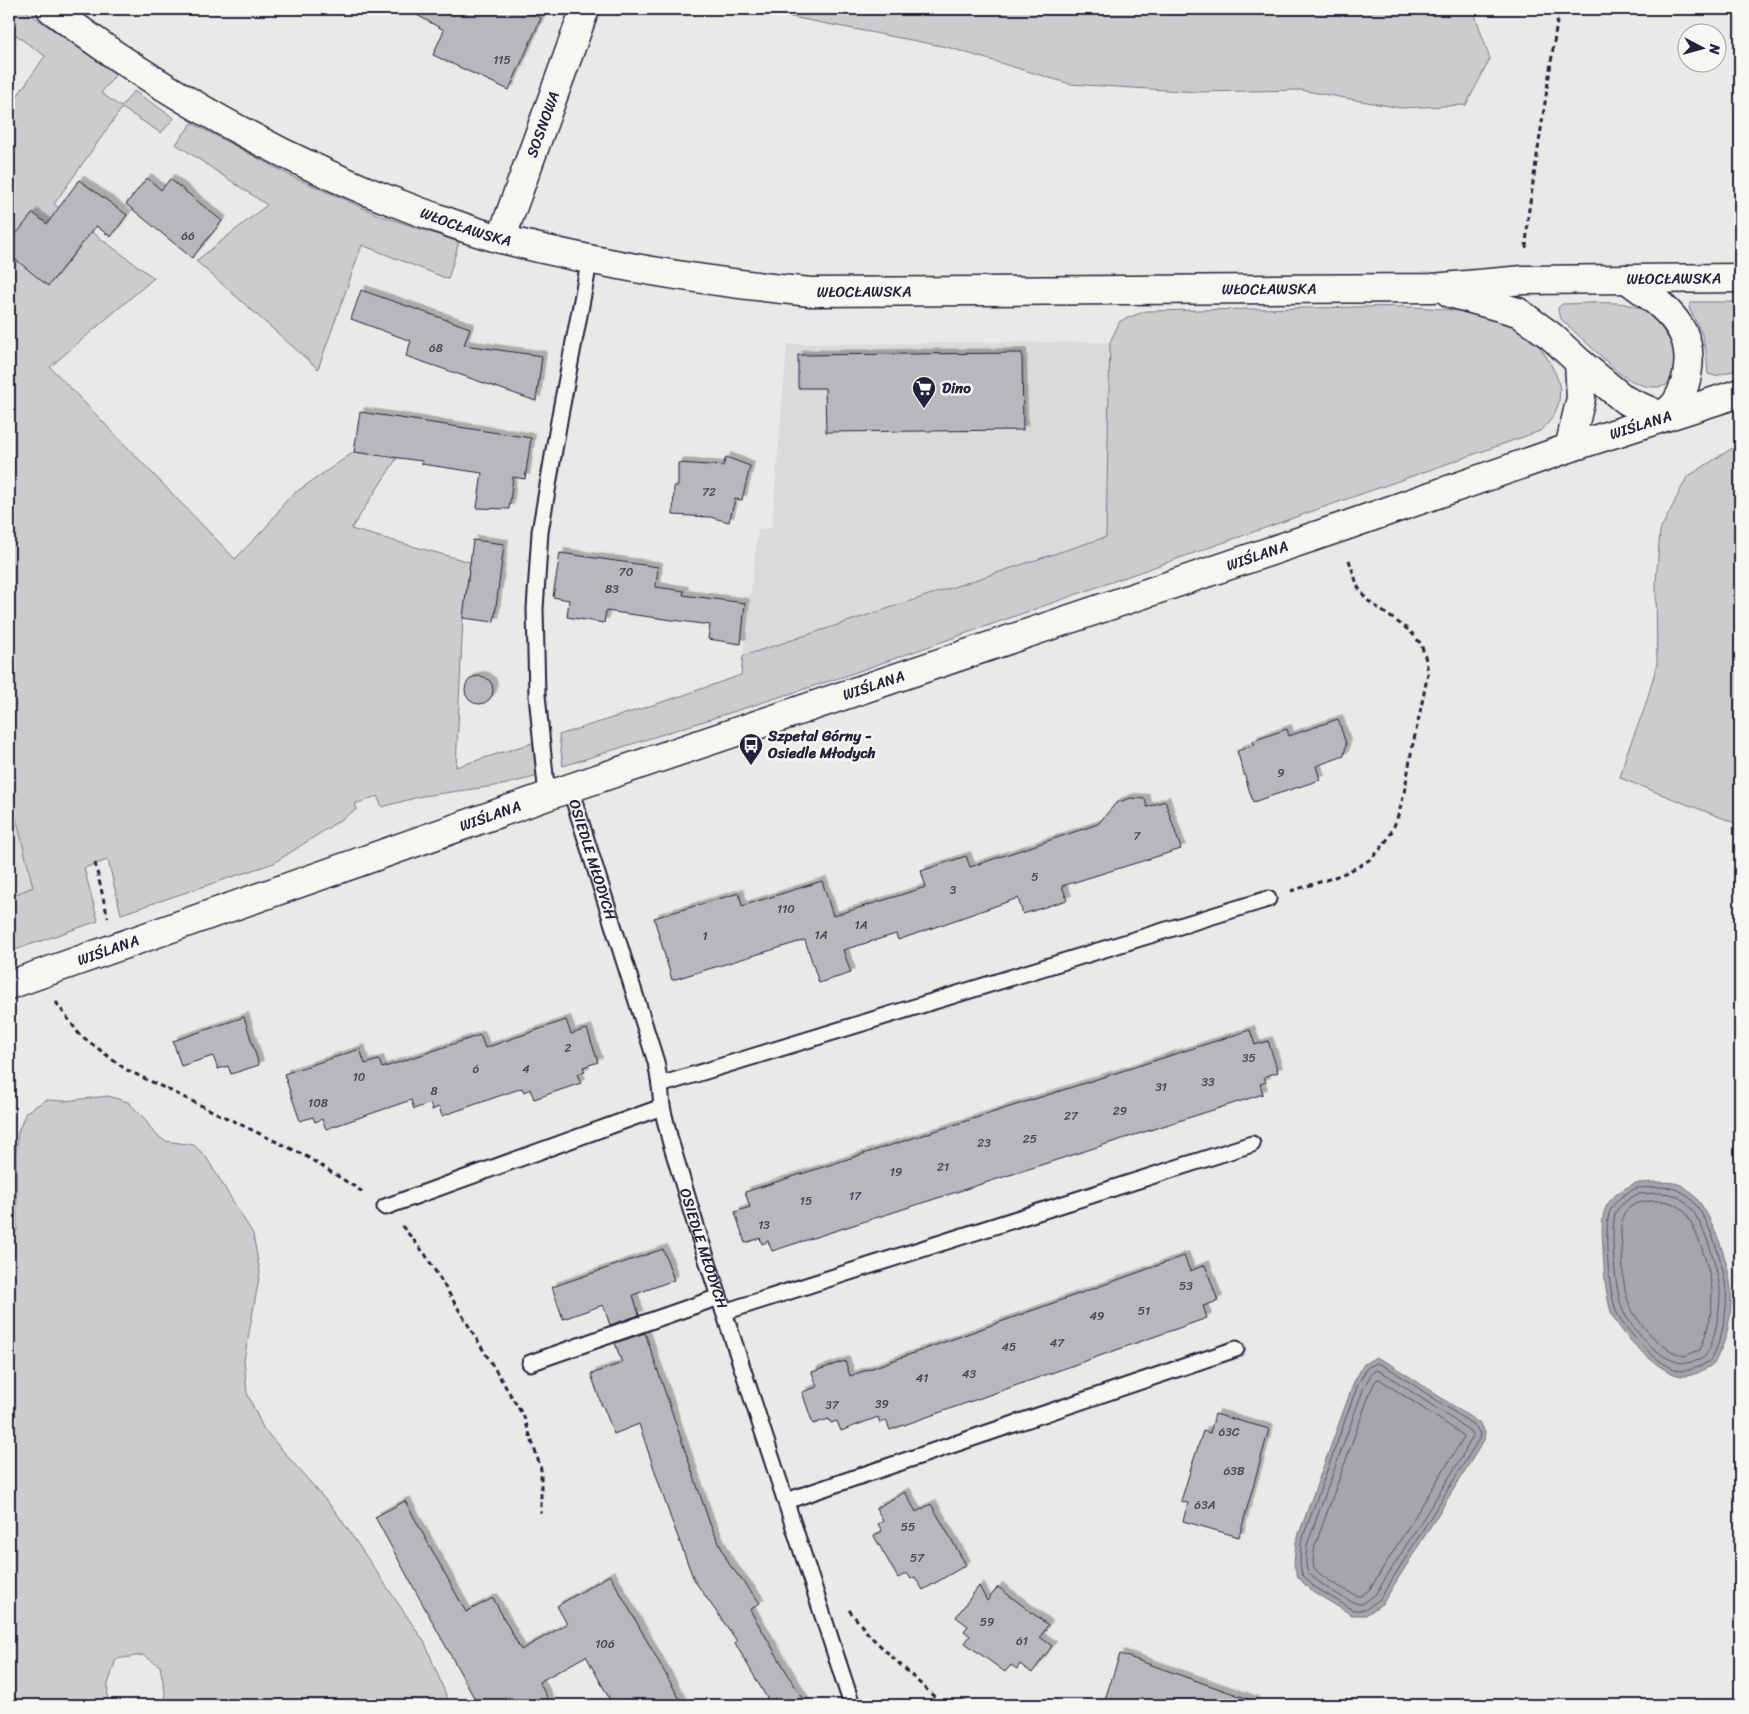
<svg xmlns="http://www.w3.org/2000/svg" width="1749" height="1714" viewBox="0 0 1749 1714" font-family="Sriracha,sans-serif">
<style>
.built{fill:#dadada}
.green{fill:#ccccce;stroke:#777784}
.water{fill:#a5a5ac;stroke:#71717f}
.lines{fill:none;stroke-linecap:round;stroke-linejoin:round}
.shore{stroke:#565668;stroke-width:1}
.building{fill:#b8b8bc;stroke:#22223b;filter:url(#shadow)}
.service-casing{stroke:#22223b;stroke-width:19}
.minor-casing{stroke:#22223b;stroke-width:31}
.secondary-casing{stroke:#22223b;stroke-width:31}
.primary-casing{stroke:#22223b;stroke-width:31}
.path{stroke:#22223b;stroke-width:3;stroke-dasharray:5 4;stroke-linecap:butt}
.service{stroke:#f6f6f2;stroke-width:15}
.minor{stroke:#f6f6f2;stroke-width:28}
.secondary{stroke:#f6f6f2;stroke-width:28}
.primary{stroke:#f6f6f2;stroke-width:28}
.labels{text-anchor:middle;stroke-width:5;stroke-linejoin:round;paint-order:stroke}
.number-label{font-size:12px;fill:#48485b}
.street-label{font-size:15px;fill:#22223b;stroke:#f6f6f2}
.poi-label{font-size:15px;font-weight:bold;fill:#22223b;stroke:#f6f6f2;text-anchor:start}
</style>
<defs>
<filter id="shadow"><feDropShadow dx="4.5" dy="-4.5" stdDeviation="0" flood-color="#0004"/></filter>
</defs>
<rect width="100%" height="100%" fill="#e9e9e7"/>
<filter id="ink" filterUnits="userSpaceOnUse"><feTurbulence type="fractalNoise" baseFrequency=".02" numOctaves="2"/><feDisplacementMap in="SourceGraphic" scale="10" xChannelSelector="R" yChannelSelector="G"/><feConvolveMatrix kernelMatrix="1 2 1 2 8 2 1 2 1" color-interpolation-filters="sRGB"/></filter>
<g filter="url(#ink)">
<path class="built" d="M 1110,342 L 1106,537 L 743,656 L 758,529 L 772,528 L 787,344 Z
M 9,788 L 33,888 L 9,897 Z"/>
<path class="green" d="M 9,9 L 23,9 L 116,74 L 101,93 L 121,107 L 134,91 L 174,118 L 161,133 L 122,108 L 54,204 L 154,278 L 50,367 L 235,559 L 267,526 L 289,497 L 354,452 L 397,458 L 351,529 L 470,562 L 463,618 L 456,767 L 535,742 L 539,776 L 502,785 L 422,796 L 382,807 L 377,796 L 355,804 L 357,809 L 274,863 L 121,914 L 108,860 L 84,868 L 98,921 L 9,952 L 9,897 L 33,887 L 9,788 L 9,108 L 45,56 L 9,30 Z
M 750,9 L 1473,9 L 1490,59 L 1466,105 L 1400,108 L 1301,90 L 1197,92 L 1070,84 L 947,47 Z
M 192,123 L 291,176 L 379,215 L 459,242 L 448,279 L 362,245 L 318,369 L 196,261 L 267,205 L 176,144 Z
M 1692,302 L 1740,302 L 1740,369 L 1715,376 L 1708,374 L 1706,351 L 1702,334 L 1689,308 Z
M 1562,304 C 1586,304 1626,298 1646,311 C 1655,317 1661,326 1666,335 C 1678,353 1676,367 1667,385 C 1649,391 1633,383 1618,372 L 1562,320 L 1559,315 L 1558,308 Z
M 1305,308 C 1369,308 1478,297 1530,337 C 1541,346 1550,362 1556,375 C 1565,396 1557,417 1540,431 L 842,677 L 563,766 L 559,735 L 678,697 L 741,675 L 743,656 L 1106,537 L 1110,342 L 1120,321 L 1146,311 Z
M 1740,446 L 1740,825 L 1620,778 L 1626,755 L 1644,710 L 1657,665 L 1656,582 L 1660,531 L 1687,477 L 1731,449 Z
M 108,1096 L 128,1102 L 144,1118 L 154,1133 L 165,1141 L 194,1145 L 206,1157 L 253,1234 L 260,1273 L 244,1360 L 247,1393 L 263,1428 L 336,1512 L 425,1643 L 450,1705 L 166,1705 L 165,1692 L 160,1666 L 143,1655 L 116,1659 L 108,1684 L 107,1705 L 9,1705 L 9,1241 L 17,1231 L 16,1153 L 18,1132 L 26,1112 L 46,1100 L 64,1101 Z"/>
<path class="water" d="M 1635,1183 C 1649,1183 1668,1180 1681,1185 C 1708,1198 1729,1261 1731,1290 C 1732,1301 1730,1317 1728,1328 C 1726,1340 1719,1353 1714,1364 C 1705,1369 1693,1377 1683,1376 C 1660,1375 1618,1332 1611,1312 C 1605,1291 1604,1270 1603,1248 C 1602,1237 1601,1216 1606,1207 C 1612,1195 1624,1189 1635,1183 Z
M 1376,1357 L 1392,1365 L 1479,1423 L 1485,1432 L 1484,1440 L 1383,1603 L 1366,1615 L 1352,1615 L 1310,1590 L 1298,1577 L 1294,1565 L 1296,1542 L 1354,1382 L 1364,1364 Z"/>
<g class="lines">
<path class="shore" d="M 1637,1188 C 1649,1188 1666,1185 1678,1190 C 1706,1201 1723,1262 1726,1289 C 1728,1309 1722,1342 1711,1359 C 1708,1363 1700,1366 1695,1368 C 1692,1369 1687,1371 1684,1371 C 1663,1372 1626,1331 1617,1313 C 1609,1296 1602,1224 1611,1209 C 1616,1199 1627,1192 1637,1188 Z
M 1638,1194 C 1649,1194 1665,1191 1676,1196 C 1701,1206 1717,1265 1720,1290 C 1721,1304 1715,1344 1705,1356 C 1703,1359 1696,1361 1692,1362 C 1667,1370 1633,1331 1623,1311 C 1616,1296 1608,1224 1617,1210 C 1623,1202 1630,1198 1638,1194 Z
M 1662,1201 C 1670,1202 1677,1204 1683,1210 C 1696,1224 1712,1275 1712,1293 C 1712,1315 1708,1329 1700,1350 L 1684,1356 C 1672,1353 1661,1345 1652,1336 C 1623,1307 1623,1287 1622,1248 C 1621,1235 1618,1217 1629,1208 C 1639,1200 1650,1201 1662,1201 Z
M 1377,1363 L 1390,1369 L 1475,1426 L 1480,1433 L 1479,1439 L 1380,1599 L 1365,1610 L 1353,1610 L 1313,1586 L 1302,1574 L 1300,1564 L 1301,1543 L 1358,1384 L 1367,1368 Z
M 1377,1370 L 1387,1375 L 1470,1431 L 1473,1436 L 1460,1460 L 1375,1595 C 1371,1597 1366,1602 1362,1604 C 1353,1606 1313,1580 1308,1572 C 1304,1565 1307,1553 1307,1545 L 1364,1387 L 1372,1373 Z
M 1379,1379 L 1463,1435 L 1464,1437 L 1370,1589 L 1361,1596 L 1357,1596 C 1347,1591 1319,1577 1314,1567 C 1312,1561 1314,1552 1315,1546 L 1371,1390 L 1376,1380 Z"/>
</g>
<path class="building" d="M 406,9 L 520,9 L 541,18 L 509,90 L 433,55 L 444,30 Z
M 147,178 L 161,190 L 170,179 L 222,221 L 192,258 L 126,204 Z
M 79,180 L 127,215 L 111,237 L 96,226 L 48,286 L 9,254 L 9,243 L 33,213 L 47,224 Z
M 361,290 L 470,328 L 464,345 L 542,356 L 536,401 L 406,356 L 411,341 L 351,319 Z
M 1022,353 L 1023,430 L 826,432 L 825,388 L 798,388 L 798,355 Z
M 360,412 L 531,438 L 525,479 L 513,477 L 509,509 L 477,508 L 482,473 L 422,464 L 422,461 L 354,452 Z
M 726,457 L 750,466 L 742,500 L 735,499 L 729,522 L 710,517 L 673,515 L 674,486 L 678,486 L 678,463 L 723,466 Z
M 473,540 L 504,544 L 494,622 L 463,618 Z
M 560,553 L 658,567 L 656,587 L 684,591 L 683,595 L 745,603 L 741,644 L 708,639 L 710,625 L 606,611 L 604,623 L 567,617 L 569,600 L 553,597 Z
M465 690a14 14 0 1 1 28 0a14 14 0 1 1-28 0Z
M 1338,719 L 1346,744 L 1344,756 L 1316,766 L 1320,780 L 1253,802 L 1237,751 L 1255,745 L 1253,741 L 1287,729 L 1289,736 Z
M 1130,798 L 1145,799 L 1147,807 L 1165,801 L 1181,849 L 1062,886 L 1067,900 L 1023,914 L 1018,898 L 898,940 L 896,934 L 843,950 L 851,973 L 819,983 L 805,940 L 672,980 L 654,918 L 739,893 L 742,906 L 822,881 L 833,916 L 926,887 L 921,871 L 966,856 L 970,867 L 1098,824 L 1116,803 Z
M 244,1017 L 259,1065 L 231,1074 L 228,1066 L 218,1069 L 213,1056 L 181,1066 L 173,1041 Z
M 566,1020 L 571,1034 L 587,1029 L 598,1062 L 583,1067 L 585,1072 L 577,1074 L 581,1083 L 534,1099 L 530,1089 L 524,1092 L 522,1088 L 442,1116 L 439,1107 L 432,1110 L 430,1103 L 414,1109 L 411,1100 L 326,1129 L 322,1119 L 315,1122 L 313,1117 L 300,1121 L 284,1074 L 360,1049 L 365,1064 L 379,1060 L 382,1068 L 480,1035 L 485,1048 Z
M 1250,1030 L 1255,1045 L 1268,1041 L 1278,1072 L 1264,1077 L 1266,1082 L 1260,1084 L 1263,1094 L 772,1251 L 768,1241 L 762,1244 L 760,1238 L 745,1243 L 735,1212 L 750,1207 L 745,1192 Z
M 663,1249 L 674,1280 L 633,1295 L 639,1315 L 610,1325 L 603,1305 L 563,1319 L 552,1287 Z
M 1184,1256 L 1190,1271 L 1205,1265 L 1218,1301 L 1203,1306 L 1207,1318 L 890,1430 L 886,1420 L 880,1423 L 878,1417 L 841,1431 L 837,1421 L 831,1423 L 829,1419 L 813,1424 L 802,1392 L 817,1387 L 812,1372 L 845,1361 L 850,1376 Z
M 645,1333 L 710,1524 L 729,1564 L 760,1603 L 750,1610 L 806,1705 L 771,1705 L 735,1643 L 737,1641 L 694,1580 L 670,1516 L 639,1424 L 614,1434 L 603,1406 L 602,1406 L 591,1374 L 622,1363 L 615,1343 Z
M 1215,1414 L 1269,1429 L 1239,1537 L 1183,1521 L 1188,1503 L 1181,1501 L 1192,1465 L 1203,1431 L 1210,1433 Z
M 905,1492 L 916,1512 L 931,1504 L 966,1565 L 923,1590 L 915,1577 L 911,1579 L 907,1573 L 898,1578 L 874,1536 L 882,1531 L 878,1524 L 883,1521 L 876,1508 Z
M 405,1501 L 466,1612 L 493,1598 L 521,1650 L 567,1624 L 557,1606 L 610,1575 L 683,1705 L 613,1705 L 586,1656 L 539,1682 L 551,1705 L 478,1705 L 375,1517 Z
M 979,1586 L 987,1601 L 998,1587 L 1048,1625 L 1040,1637 L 1052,1646 L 1032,1673 L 1020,1664 L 1017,1669 L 1011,1665 L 1005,1672 L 965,1643 L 970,1636 L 964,1631 L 968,1626 L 956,1617 Z
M 1120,1654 L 1254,1701 L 1253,1705 L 1103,1705 Z"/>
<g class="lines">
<g class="service-casing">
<g id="service">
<path id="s1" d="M 570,788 L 656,1062 L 660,1085 L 662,1107 L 670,1140 L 695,1223 L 852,1705"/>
<path d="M 547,796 L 537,695 L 535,609 L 540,532 L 560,415 L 590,258"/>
<path d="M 660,1085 L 1268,899"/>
<path d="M 385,1207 L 662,1107"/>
<path d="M 724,1312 L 1252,1144"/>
<path d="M 530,1363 L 719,1297"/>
<path d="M 786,1501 L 1236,1349"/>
</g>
</g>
<g class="minor-casing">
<g id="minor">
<path id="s2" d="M 501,239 L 585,9"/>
</g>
</g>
<g class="secondary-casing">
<g id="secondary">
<path id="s3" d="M 51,9 C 74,26 97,43 121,59 C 213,120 312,172 415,210 C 444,220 472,232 502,239 C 603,265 707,282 811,292 L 1432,288 L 1524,280 L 1740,278"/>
<path d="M 1450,293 L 1518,312 L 1551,336 L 1579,362 L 1625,400 L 1663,417 C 1667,412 1672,408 1676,403 C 1690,381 1694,348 1679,326 C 1667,307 1645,293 1627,279"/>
<path d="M 1569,448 L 1581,398 L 1579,362"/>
</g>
</g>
<g class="primary-casing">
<g id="primary">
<path id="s4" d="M 9,985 L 570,788 L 1345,526 L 1569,448 L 1740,393"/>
</g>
</g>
<path class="path" d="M 1526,248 L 1528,216 L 1559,9
M 95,863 L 108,918
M 1291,891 C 1316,883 1344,876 1366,862 C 1401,839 1405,786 1412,748 C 1418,723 1423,698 1428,673 L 1426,660 L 1421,644 L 1410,631 L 1367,600 L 1358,587 L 1348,557
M 56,1002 L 79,1034 L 125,1069 L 304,1155 L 366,1194
M 402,1226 L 425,1254 L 524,1417 L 541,1469 L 541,1513
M 849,1610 L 870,1636 L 943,1705"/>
<use href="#service" class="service"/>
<use href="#minor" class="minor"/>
<use href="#secondary" class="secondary"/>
<use href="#primary" class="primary"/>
</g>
</g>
<defs>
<g id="supermarket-pin" transform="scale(1.25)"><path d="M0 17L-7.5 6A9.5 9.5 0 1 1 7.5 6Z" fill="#22223b" stroke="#f6f6f2"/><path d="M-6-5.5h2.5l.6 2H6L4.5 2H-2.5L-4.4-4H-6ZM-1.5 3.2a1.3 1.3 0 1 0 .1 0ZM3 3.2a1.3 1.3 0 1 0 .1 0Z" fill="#fff"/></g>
<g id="bus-pin" transform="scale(1.25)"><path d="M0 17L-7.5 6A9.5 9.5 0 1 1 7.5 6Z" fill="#22223b" stroke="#f6f6f2"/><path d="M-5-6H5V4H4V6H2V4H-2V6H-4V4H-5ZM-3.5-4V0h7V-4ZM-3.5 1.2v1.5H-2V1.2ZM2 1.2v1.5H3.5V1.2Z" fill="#fff"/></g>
</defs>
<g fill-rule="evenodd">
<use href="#supermarket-pin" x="924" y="388"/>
<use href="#bus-pin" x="751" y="745"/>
</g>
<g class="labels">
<g class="number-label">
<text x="502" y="64">115</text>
<text x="188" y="240">66</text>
<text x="436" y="352">68</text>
<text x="709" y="496">72</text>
<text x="626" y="576">70</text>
<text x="612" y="593">83</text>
<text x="1281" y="777">9</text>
<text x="1137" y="840">7</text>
<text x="1035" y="881">5</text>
<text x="953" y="894">3</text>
<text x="786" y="913">110</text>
<text x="861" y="929">1A</text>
<text x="821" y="939">1A</text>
<text x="705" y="940">1</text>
<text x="568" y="1052">2</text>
<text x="1249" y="1062">35</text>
<text x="476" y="1073">6</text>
<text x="526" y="1073">4</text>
<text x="359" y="1081">10</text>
<text x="1208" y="1086">33</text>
<text x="1161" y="1091">31</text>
<text x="434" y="1095">8</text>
<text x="318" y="1107">108</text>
<text x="1120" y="1115">29</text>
<text x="1071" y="1120">27</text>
<text x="1030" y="1143">25</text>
<text x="984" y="1147">23</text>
<text x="943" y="1171">21</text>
<text x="896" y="1176">19</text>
<text x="855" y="1200">17</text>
<text x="806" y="1205">15</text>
<text x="764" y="1229">13</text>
<text x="1186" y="1290">53</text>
<text x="1144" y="1315">51</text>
<text x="1097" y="1320">49</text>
<text x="1057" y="1347">47</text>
<text x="1009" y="1351">45</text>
<text x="969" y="1378">43</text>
<text x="922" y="1382">41</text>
<text x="882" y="1408">39</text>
<text x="832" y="1409">37</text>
<text x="1229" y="1436">63C</text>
<text x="1234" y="1475">63B</text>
<text x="1205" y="1509">63A</text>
<text x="908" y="1531">55</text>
<text x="917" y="1562">57</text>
<text x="987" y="1626">59</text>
<text x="1022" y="1645">61</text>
<text x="605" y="1648">106</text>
</g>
<g class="street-label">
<text dy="5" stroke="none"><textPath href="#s2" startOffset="122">SOSNOWA</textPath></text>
<text dy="5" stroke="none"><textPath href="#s3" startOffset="471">WŁOCŁAWSKA</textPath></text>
<text dy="5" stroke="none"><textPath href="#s3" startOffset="1686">WŁOCŁAWSKA</textPath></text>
<text dy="5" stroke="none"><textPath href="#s3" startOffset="1281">WŁOCŁAWSKA</textPath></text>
<text dy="5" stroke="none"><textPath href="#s3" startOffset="876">WŁOCŁAWSKA</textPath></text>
<text dy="5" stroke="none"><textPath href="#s4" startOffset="1725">WIŚLANA</textPath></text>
<text dy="5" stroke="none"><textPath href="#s4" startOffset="1320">WIŚLANA</textPath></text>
<text dy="5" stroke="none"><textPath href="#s4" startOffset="915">WIŚLANA</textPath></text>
<text dy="5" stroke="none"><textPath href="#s4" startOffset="510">WIŚLANA</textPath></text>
<text dy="5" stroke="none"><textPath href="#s1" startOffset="75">OSIEDLE MŁODYCH</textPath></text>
<text dy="5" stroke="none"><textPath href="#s4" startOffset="105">WIŚLANA</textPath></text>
<text dy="5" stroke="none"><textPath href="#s1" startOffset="480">OSIEDLE MŁODYCH</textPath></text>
</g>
<g class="poi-label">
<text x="942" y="393">Dino</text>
<text x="768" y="741">Szpetal Górny -<tspan x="768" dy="17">Osiedle Młodych</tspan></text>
</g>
</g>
<rect width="1749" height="1714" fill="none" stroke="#f6f6f2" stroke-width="30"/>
<rect x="15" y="15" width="1719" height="1684" fill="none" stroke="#22223b" stroke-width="2" filter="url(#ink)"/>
<g transform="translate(1702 48) rotate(96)"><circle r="24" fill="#f6f6f2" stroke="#a1a1a9"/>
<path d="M0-4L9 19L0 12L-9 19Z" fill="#22223b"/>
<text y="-8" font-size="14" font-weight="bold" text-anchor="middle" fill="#22223b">N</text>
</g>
</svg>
